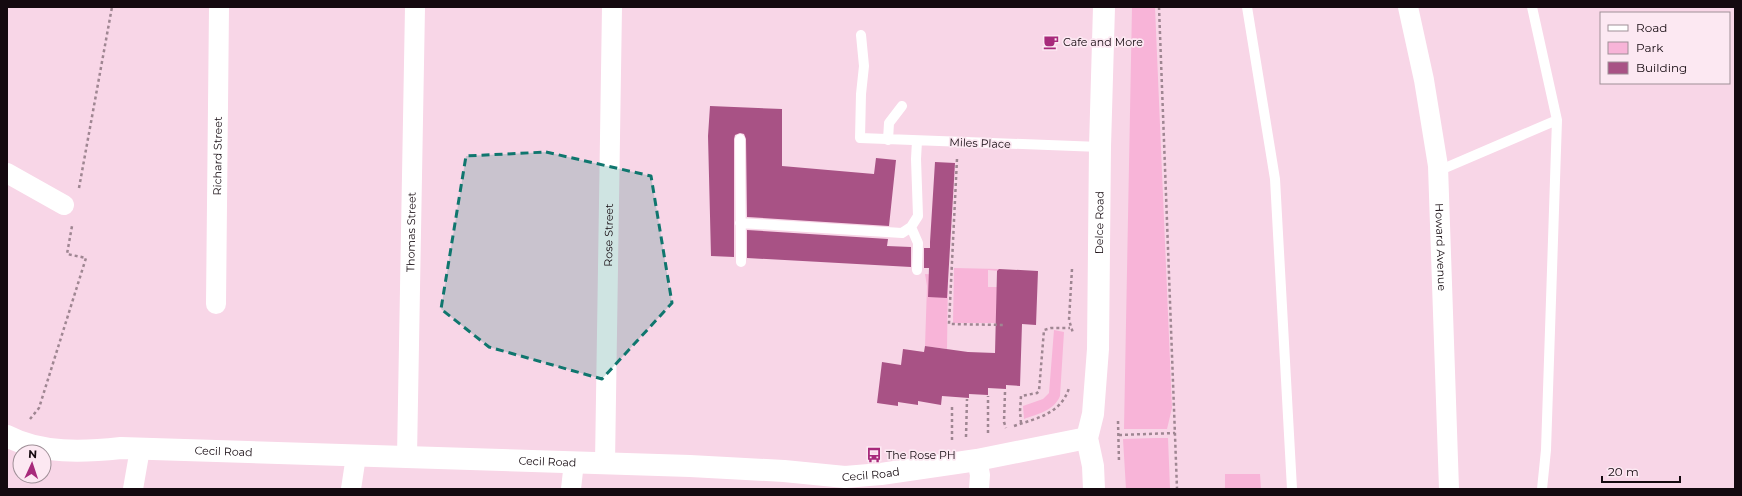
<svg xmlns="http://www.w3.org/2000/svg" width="1742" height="496" viewBox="0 0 1742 496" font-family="Montserrat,sans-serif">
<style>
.green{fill:#f8b4d8}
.building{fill:#a85285}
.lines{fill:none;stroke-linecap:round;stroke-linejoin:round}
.path{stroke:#9f8692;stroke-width:2.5;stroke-dasharray:3 3;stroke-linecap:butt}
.service{stroke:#fff;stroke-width:10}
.minor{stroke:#fff;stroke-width:20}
.tertiary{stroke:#fff;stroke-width:22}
.marked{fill:#0f766e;fill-opacity:0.2;stroke:#0f766e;stroke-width:3;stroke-dasharray:8 5;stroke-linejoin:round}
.labels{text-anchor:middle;stroke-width:3.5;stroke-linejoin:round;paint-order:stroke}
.poi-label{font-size:11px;fill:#14090f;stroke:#fce8f2;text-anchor:start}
.street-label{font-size:11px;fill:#14090f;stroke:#fce8f2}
</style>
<rect width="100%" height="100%" fill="#f8d6e7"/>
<path class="green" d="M 1132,7 L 1155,7 L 1172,408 L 1167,429 L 1124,429 Z
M 954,268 L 999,269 L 999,271 L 988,270 L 988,287 L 997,287 L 996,323 L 953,323 Z
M 925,274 L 948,275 L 947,349 L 925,346 L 927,286 Z
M 1054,330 L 1064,332 L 1060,396 C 1054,411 1037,414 1024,419 L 1023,406 L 1043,399 L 1049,393 Z
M 1155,438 L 1168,438 L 1170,489 L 1126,489 L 1123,439 Z
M 1225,474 L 1260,474 L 1261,489 L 1225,489 Z"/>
<path class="building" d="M 710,106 L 782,109 L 782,166 L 874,174 L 876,158 L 896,160 L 889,226 L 747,217 L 746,139 L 744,134 L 740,133 L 735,135 L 734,139 L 734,257 L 711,256 L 708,136 Z
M 935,162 L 955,163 L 947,298 L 928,297 L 929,268 L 924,268 L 924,248 L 930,248 L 930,242 Z
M 747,230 L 888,239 L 887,246 L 911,247 L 911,267 L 747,258 Z
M 999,269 L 1038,271 L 1036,325 L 1022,324 L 1020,386 L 1006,385 L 1006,389 L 988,388 L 988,395 L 969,394 L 969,398 L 942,396 L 941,405 L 918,401 L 918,405 L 898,402 L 898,406 L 877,403 L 882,362 L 901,365 L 903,349 L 924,352 L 925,346 L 968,352 L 995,353 L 997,271 Z"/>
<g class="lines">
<path class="path" d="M 1159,7 L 1177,489
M 957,159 L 949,324 L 1004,325
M 79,188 L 112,7
M 1072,269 L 1069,320 L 1073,333
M 1005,392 L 1004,422 L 1006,428
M 30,419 L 39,408 L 86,258 L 67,254 L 72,226
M 1118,421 L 1119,462
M 1021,423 L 1020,411 L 1021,396 L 1037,393 L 1039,391 L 1044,330 L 1051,328 L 1070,328
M 1014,426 C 1037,418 1061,414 1069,388
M 988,433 L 988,396
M 1119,435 L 1175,433
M 966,437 L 967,399
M 952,440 L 952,405"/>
<path class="service" d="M 1247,7 L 1275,179 L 1292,489
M 1532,7 L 1557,120 L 1546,450 L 1542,489
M 861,35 L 864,66 L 861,94 L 860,138 L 1100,147
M 740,139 L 741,262
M 888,140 L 889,123 L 902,106
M 1438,171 L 1557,120
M 740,223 L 902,233 L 911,227 L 918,216 L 916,159 L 917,141
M 911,227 L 918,243 L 917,270"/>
<g class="minor">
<path id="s1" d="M 1408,7 L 1424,80 L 1438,166 L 1449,489"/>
<path d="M 7,173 L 64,205"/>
<path id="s2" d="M 216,304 L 219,7"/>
<path id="s3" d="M 407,457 L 415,7"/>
<path d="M 977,460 L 980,475 L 979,489"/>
<path id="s4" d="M 605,463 L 612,7"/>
<path d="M 133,489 L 140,449"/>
<path d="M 351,489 L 356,456"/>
<path d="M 571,489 L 574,462"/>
</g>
<g class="tertiary">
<path id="s5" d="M 7,436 C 41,454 84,452 121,448 L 690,466 L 784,471 L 845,477 L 881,474 L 977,460 L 1087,438"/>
<path id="s6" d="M 1094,489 L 1093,466 L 1087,438 L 1093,414 L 1098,349 L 1100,147 L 1104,7"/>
</g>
</g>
<path class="marked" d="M 546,152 L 651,176 L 672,303 L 602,379 L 489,347 L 441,309 L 466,156 Z"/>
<defs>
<g id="cafe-bare" transform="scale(1.2)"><path d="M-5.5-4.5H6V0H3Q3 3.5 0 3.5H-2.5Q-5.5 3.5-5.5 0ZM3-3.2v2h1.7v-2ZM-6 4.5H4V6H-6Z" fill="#a72a7b" stroke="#fce8f2" stroke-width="2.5" paint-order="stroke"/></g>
<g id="bus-bare" transform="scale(1.2)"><path d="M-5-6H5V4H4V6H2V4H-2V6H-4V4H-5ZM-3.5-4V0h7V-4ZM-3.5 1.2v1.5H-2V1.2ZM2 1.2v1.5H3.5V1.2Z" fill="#a72a7b" stroke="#fce8f2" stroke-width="2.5" paint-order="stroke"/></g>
</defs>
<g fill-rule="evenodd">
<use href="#cafe-bare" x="1051" y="42"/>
<use href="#bus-bare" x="874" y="455"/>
</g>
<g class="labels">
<g class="poi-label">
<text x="1063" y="46">Cafe and More</text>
<text x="886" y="459">The Rose PH</text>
</g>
<g class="street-label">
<text transform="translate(980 143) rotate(2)" y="4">Miles Place</text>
<text dy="4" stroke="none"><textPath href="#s2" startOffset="148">Richard Street</textPath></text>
<text dy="4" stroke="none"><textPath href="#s6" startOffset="268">Delce Road</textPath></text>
<text dy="4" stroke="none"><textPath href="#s3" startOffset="225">Thomas Street</textPath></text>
<text dy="4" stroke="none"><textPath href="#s4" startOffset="228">Rose Street</textPath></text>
<text dy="4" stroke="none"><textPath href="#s1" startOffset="243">Howard Avenue</textPath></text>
<text dy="4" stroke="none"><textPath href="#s5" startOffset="219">Cecil Road</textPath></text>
<text dy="4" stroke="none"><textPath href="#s5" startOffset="543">Cecil Road</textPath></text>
<text dy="4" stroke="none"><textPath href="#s5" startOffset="867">Cecil Road</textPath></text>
</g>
</g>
<rect width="1742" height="496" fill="none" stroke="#14090f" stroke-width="16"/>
<rect x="1600" y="12" width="130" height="72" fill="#fce8f2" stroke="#9f8f97"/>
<rect x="1608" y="25" width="20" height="6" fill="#ffffff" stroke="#9f8f97"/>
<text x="1636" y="32" font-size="12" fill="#14090f">Road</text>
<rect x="1608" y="42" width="20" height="12" fill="#f8b4d8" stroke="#9f8f97"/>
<text x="1636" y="52" font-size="12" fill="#14090f">Park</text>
<rect x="1608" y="62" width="20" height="12" fill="#a85285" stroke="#9f8f97"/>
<text x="1636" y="72" font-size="12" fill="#14090f">Building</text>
<g transform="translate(32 464) rotate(3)"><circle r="19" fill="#fce8f2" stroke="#9f8f97"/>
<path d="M0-3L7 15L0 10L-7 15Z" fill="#a72a7b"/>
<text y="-6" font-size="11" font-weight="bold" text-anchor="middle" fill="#14090f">N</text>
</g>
<path d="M1602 476v6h78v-6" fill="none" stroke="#14090f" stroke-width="2"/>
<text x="1608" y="476" font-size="12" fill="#14090f" stroke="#fce8f2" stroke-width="3" paint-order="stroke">20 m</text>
</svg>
